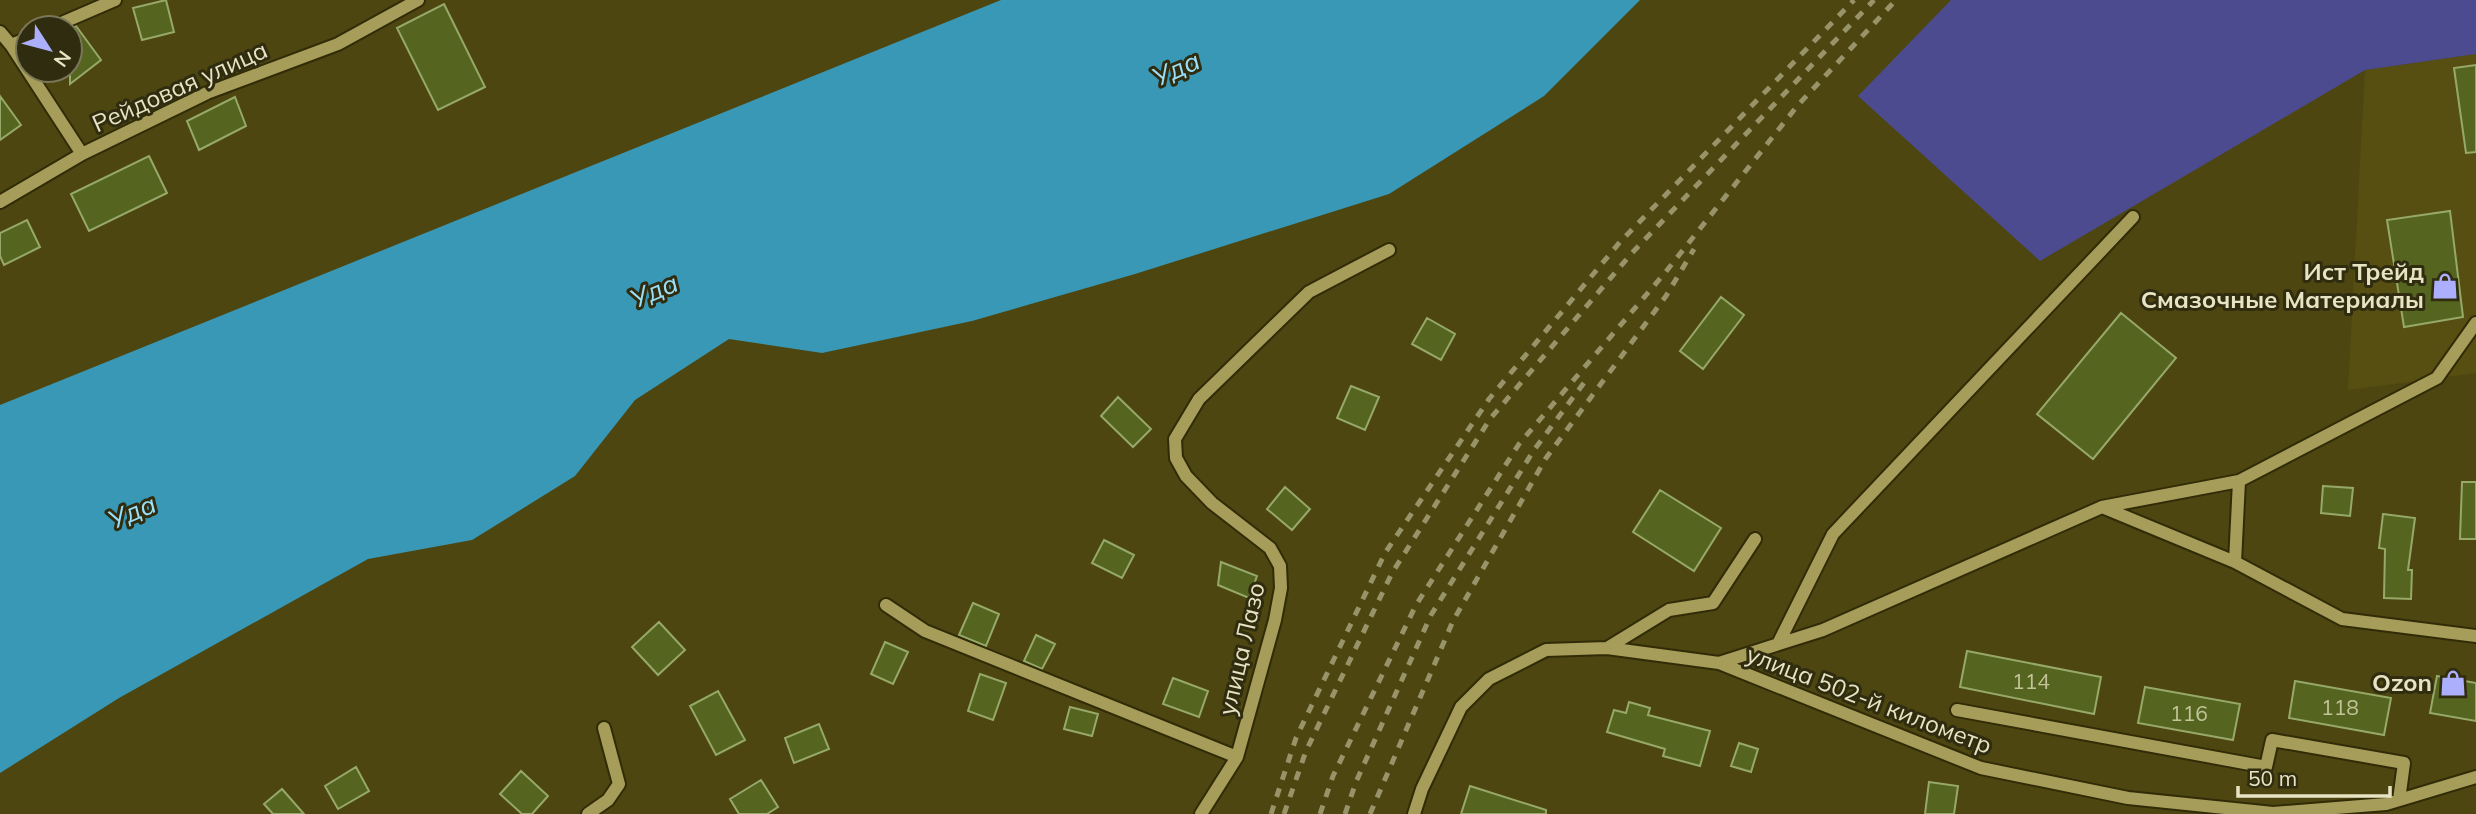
<svg xmlns="http://www.w3.org/2000/svg" width="2476" height="814" viewBox="0 0 2476 814" font-family="Mulish,sans-serif">
<style>
.built{fill:#574f12}
.green{fill:#4c4b90}
.water{fill:#3998b5}
.building{fill:#55651f;stroke:#97a969;stroke-width:2}
.lines{fill:none;stroke-linecap:round;stroke-linejoin:round}
.minor-casing{stroke:#312c07;stroke-width:16}
.minor{stroke:#a69d5a;stroke-width:12}
.rail{stroke:#989368;stroke-width:5;stroke-dasharray:9 9;stroke-linecap:butt}
.labels{text-anchor:middle;stroke-width:6;stroke-linejoin:round;paint-order:stroke}
.number-label{font-size:21px;fill:#c3c49a}
.street-label{font-size:24px;fill:#e8e4c3;stroke:#302c10}
.poi-label{font-size:24px;font-weight:bold;fill:#e8e4c3;stroke:#302c10;text-anchor:end}
.water-label{font-size:26px;font-style:italic;fill:#9be0f8;stroke:#302c10}
</style>
<rect width="100%" height="100%" fill="#4d4611"/>
<path class="built" d="M 2476,54 L 2476,373 L 2348,390 L 2365,70 Z"/>
<path class="green" d="M 1951,0 L 2476,0 L 2476,54 L 2365,70 L 2040,261 L 1858,96 Z"/>
<path class="water" d="M 1001,0 L 1640,0 L 1544,96 L 1389,194 L 1135,274 L 972,321 L 822,353 L 729,339 L 635,400 L 575,476 L 472,540 L 368,559 L 119,698 L 0,773 L 0,405 Z"/>
<path class="building" d="M 166,0 L 174,32 L 142,40 L 133,8 Z
M 444,4 L 485,87 L 438,110 L 397,28 Z
M 76,26 L 101,60 L 70,84 L 70,29 Z
M 2476,65 L 2476,152 L 2466,153 L 2454,68 Z
M 0,96 L 21,125 L 0,140 Z
M 235,97 L 246,126 L 199,150 L 187,121 Z
M 149,156 L 167,193 L 89,231 L 71,194 Z
M 2450,211 L 2463,317 L 2404,327 L 2387,220 Z
M 27,220 L 40,247 L 4,265 L 0,256 L 0,233 Z
M 1721,297 L 1744,315 L 1703,369 L 1680,351 Z
M 2121,313 L 2176,358 L 2093,459 L 2037,414 Z
M 1427,318 L 1455,334 L 1441,360 L 1412,344 Z
M 1351,386 L 1379,397 L 1365,430 L 1337,418 Z
M 1118,397 L 1151,429 L 1133,447 L 1101,416 Z
M 2462,482 L 2476,482 L 2476,539 L 2460,539 Z
M 2323,486 L 2353,488 L 2350,516 L 2321,513 Z
M 1285,487 L 1310,509 L 1292,530 L 1267,509 Z
M 1660,490 L 1721,528 L 1694,571 L 1633,532 Z
M 2383,514 L 2415,518 L 2408,570 L 2412,570 L 2411,599 L 2384,598 L 2385,549 L 2379,548 Z
M 1104,540 L 1134,555 L 1122,578 L 1092,563 Z
M 1221,562 L 1257,576 L 1249,598 L 1218,585 Z
M 973,603 L 999,614 L 986,646 L 959,635 Z
M 659,622 L 685,650 L 658,675 L 632,647 Z
M 1036,635 L 1055,644 L 1042,669 L 1024,661 Z
M 885,642 L 908,652 L 893,684 L 871,674 Z
M 1967,651 L 2101,677 L 2094,714 L 1960,687 Z
M 980,674 L 1006,683 L 993,720 L 968,711 Z
M 2437,676 L 2476,683 L 2476,721 L 2430,713 Z
M 1173,678 L 1208,691 L 1199,717 L 1163,704 Z
M 2295,681 L 2391,698 L 2384,735 L 2289,718 Z
M 2145,687 L 2240,704 L 2233,740 L 2138,723 Z
M 718,691 L 745,740 L 716,755 L 690,706 Z
M 1629,702 L 1650,708 L 1648,715 L 1710,731 L 1700,766 L 1663,756 L 1665,749 L 1607,732 L 1614,710 L 1626,713 Z
M 1070,707 L 1098,714 L 1092,736 L 1064,729 Z
M 819,724 L 829,749 L 794,763 L 785,738 Z
M 1739,743 L 1758,749 L 1751,772 L 1731,766 Z
M 356,767 L 369,791 L 338,809 L 325,786 Z
M 521,771 L 548,796 L 532,814 L 522,814 L 500,794 Z
M 761,780 L 778,807 L 767,814 L 739,814 L 730,799 Z
M 1929,782 L 1958,786 L 1954,814 L 1925,814 Z
M 1470,786 L 1546,810 L 1546,814 L 1461,814 Z
M 282,789 L 304,814 L 273,814 L 264,804 Z"/>
<g class="lines">
<g class="minor-casing">
<path id="minor" d="M 50,28 L 115,0
M 0,32 L 11,45 L 82,154
M 11,45 L 28,38
M 0,202 L 82,154 L 207,93 L 338,44 L 418,0
M 2102,507 L 2239,481 L 2437,378 L 2476,323
M 2235,562 L 2239,481
M 886,605 L 925,631 L 1237,757
M 1778,644 L 1833,534 L 2133,217
M 1607,648 L 1669,610 L 1713,603 L 1755,539
M 1719,663 L 1823,630 L 2102,507 L 2235,562 L 2342,619 L 2476,636
M 1957,710 L 2266,767 L 2272,740 L 2404,763 L 2399,800
M 588,814 L 608,800 L 619,784 L 604,728
M 1201,814 L 1237,757 L 1275,620 L 1281,588 L 1280,566 L 1270,548 L 1212,503 L 1186,476 L 1176,458 L 1175,439 L 1199,399 L 1309,292 L 1389,250
M 1414,814 L 1422,789 L 1461,707 L 1489,679 L 1546,650 L 1607,648 L 1719,663 L 1981,768 L 2128,798 L 2273,813 L 2386,804 L 2476,777"/>
</g>
<use href="#minor" class="minor"/>
<path class="rail" d="M 1271,814 L 1296,738 L 1385,553 L 1489,399 L 1620,242 L 1854,0
M 1284,814 L 1306,751 L 1392,573 L 1490,419 L 1632,253 L 1874,0
M 1320,814 L 1333,776 L 1416,605 L 1519,444 L 1664,274 L 1798,105 L 1896,0
M 1345,814 L 1356,782 L 1431,615 L 1534,450 L 1589,376
M 1370,814 L 1453,621 L 1546,458 L 1666,296 L 1694,249"/>
</g>
<defs>
<g id="shop-bare" transform="scale(2.1)"><path d="M-5-2.5h2.3a2.7 3.5 0 0 1 5.4 0H5L5.5 6h-11ZM-1.5-2.5h3a1.5 2.3 0 0 0-3 0Z" fill="#acaffb" stroke="#302c10" stroke-width="2.5" paint-order="stroke"/></g>
</defs>
<g fill-rule="evenodd">
<use href="#shop-bare" x="2445" y="286"/>
<use href="#shop-bare" x="2453" y="683"/>
</g>
<g class="labels">
<g class="number-label">
<text x="2031" y="689">114</text>
<text x="2340" y="715">118</text>
<text x="2189" y="721">116</text>
</g>
<g class="street-label">
<text transform="translate(180 87) rotate(-24)" y="8">Рейдовая улица</text>
<text transform="translate(1242 649) rotate(-77)" y="8">улица Лазо</text>
<text transform="translate(1869 700) rotate(21)" y="8">улица 502-й километр</text>
</g>
<g class="poi-label">
<text x="2424" y="280">Ист Трейд<tspan x="2424" dy="28">Смазочные Материалы</tspan></text>
<text x="2432" y="691">Ozon</text>
</g>
<g class="water-label">
<text transform="translate(1176 69) rotate(-24)" y="9">Уда</text>
<text transform="translate(654 291) rotate(-23)" y="9">Уда</text>
<text transform="translate(132 512) rotate(-23)" y="9">Уда</text>
</g>
</g>
<g transform="translate(49 49) rotate(126)"><circle r="33" fill="#302c10" stroke="#7a7658" stroke-width="2"/>
<path d="M0-5L12 26L0 18L-12 26Z" fill="#acaffb"/>
<text y="-10" font-size="19" font-weight="bold" text-anchor="middle" fill="#e8e4c3">N</text>
</g>
<path d="M2238 786v10h152v-10" fill="none" stroke="#e8e4c3" stroke-width="3.5"/>
<text x="2248" y="786" font-size="21" fill="#e8e4c3" stroke="#302c10" stroke-width="5" paint-order="stroke">50 m</text>
</svg>
